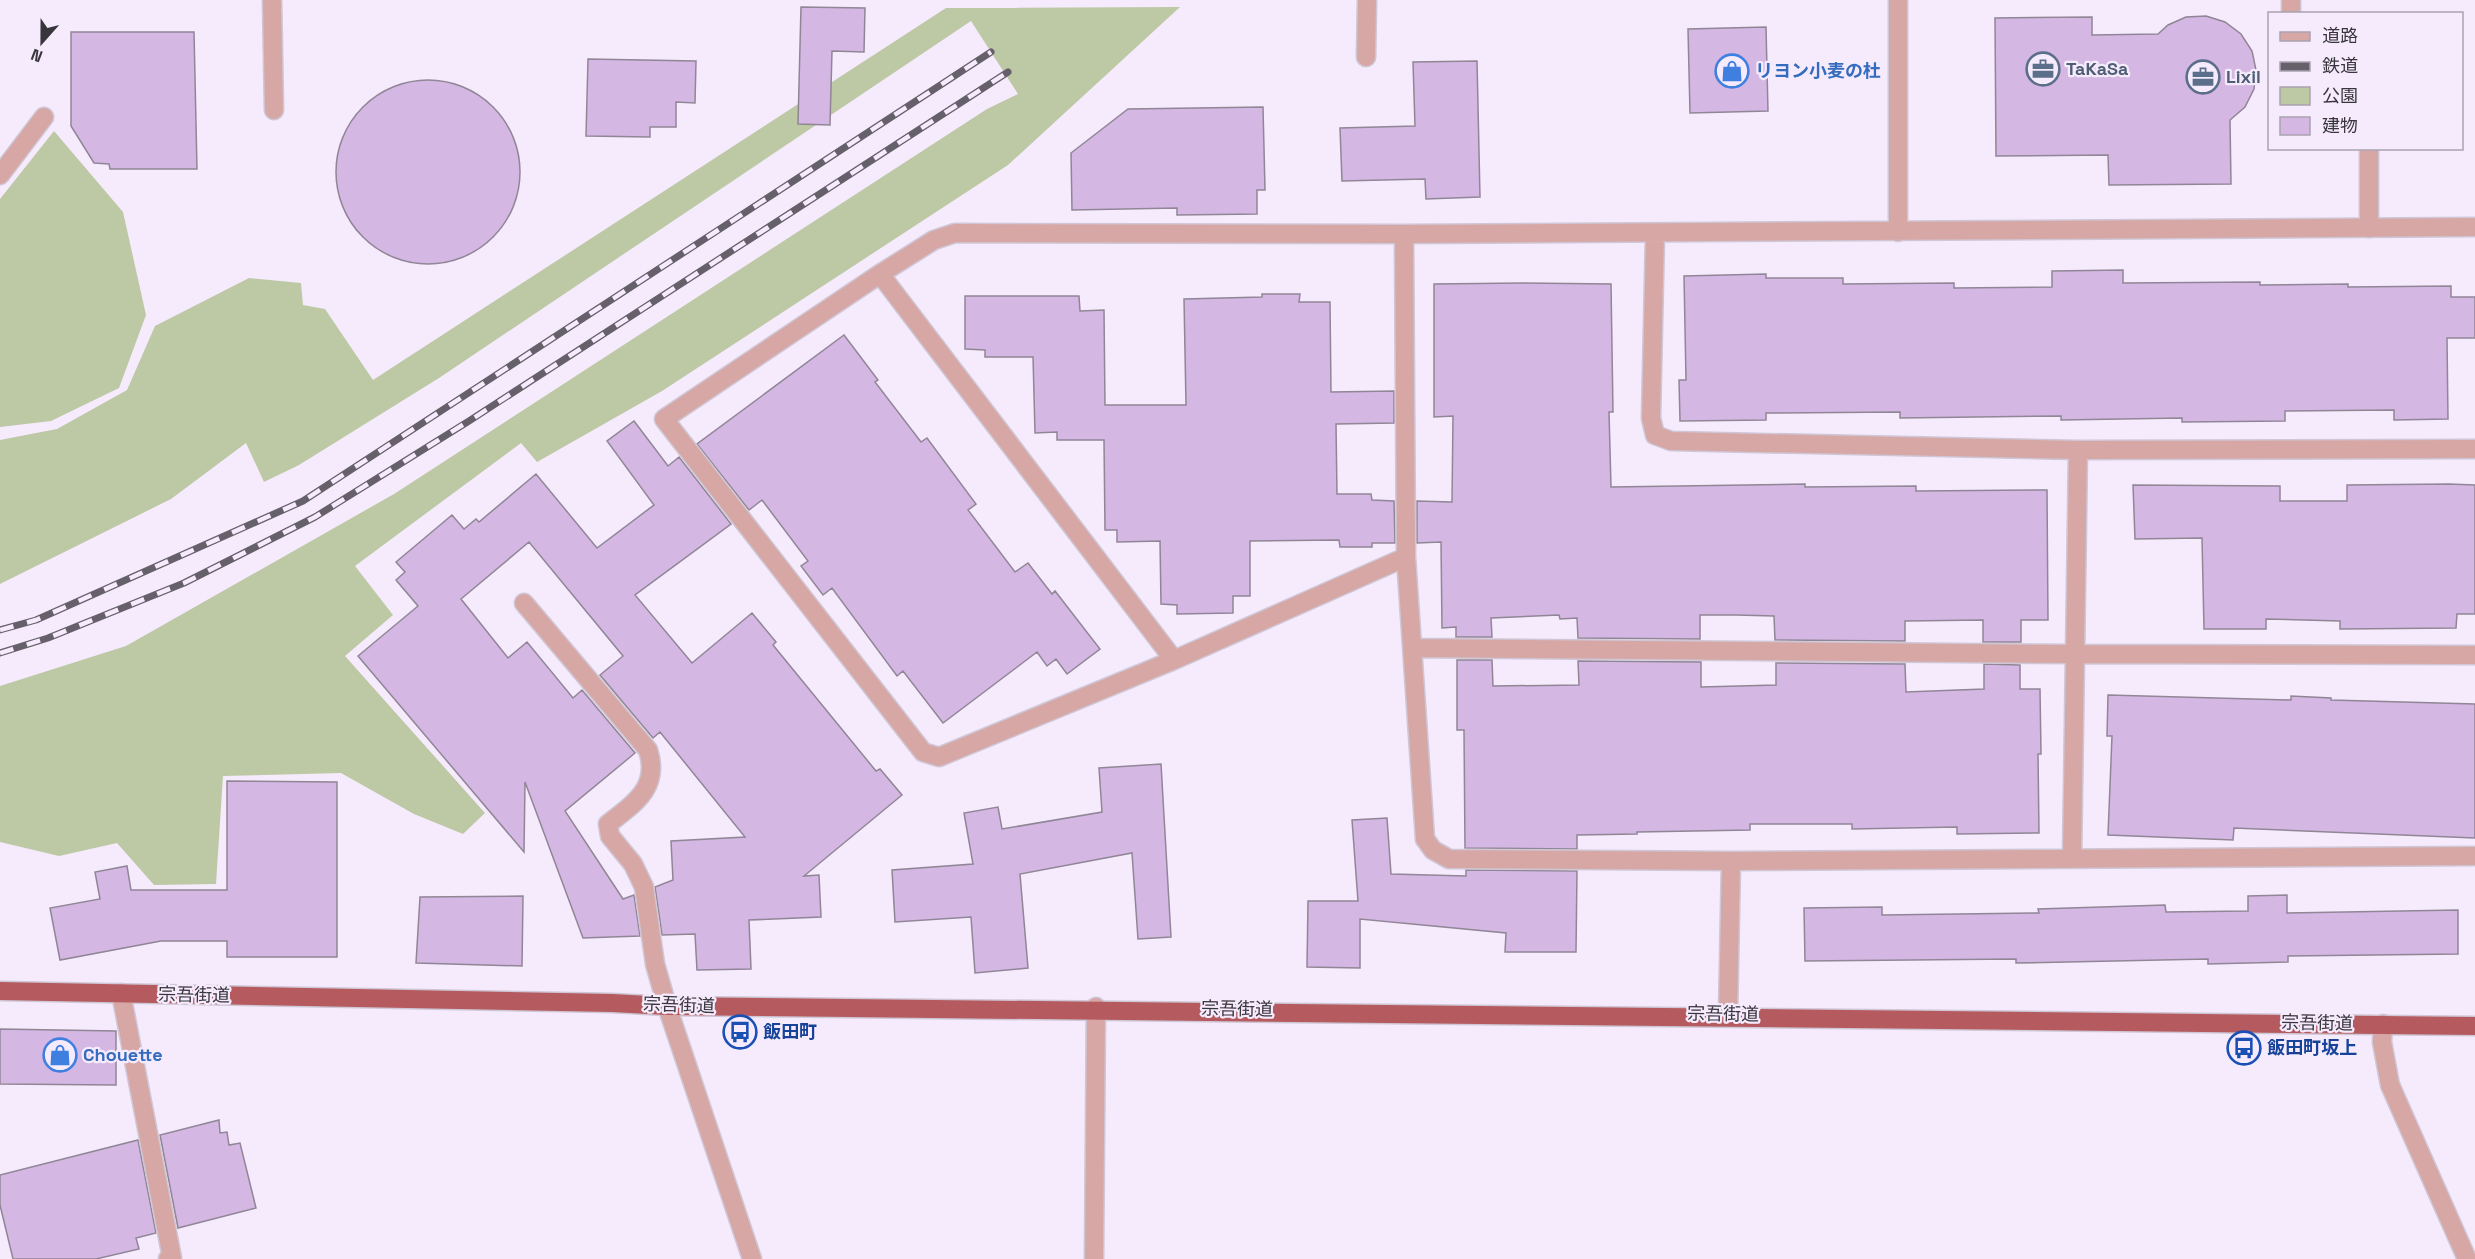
<svg xmlns="http://www.w3.org/2000/svg" width="2475" height="1259" viewBox="0 0 2475 1259" font-family="'Space Grotesk','Noto Sans JP',sans-serif">
<style>
.green{fill:#bdc8a4}
.building{fill:#d4b7e3;stroke:#908696;stroke-width:1.5}
.lines{fill:none;stroke-linecap:round;stroke-linejoin:round}
.service-casing{stroke:#cfc7d6;stroke-width:21}
.minor-casing{stroke:#cfc7d6;stroke-width:21}
.trunk-casing{stroke:#cfc7d6;stroke-width:21}
.service{stroke:#d7a7a6;stroke-width:18}
.minor{stroke:#d7a7a6;stroke-width:18}
.trunk{stroke:#b55a5e;stroke-width:18}
.rail-casing{stroke:#66606a;stroke-width:7}
.rail{stroke:#f5ebfd;stroke-width:4.5;stroke-dasharray:14;stroke-linecap:butt}
.labels{text-anchor:middle;stroke-width:4.5;stroke-linejoin:round;paint-order:stroke}
.service-label{font-size:18px;font-weight:bold;fill:#4e5e75;stroke:#f5ebfd;text-anchor:start}
.shop-label{font-size:18px;font-weight:bold;fill:#366cbe;stroke:#f5ebfd;text-anchor:start}
.street-label{font-size:18px;fill:#39353c;stroke:#f5ebfd}
.transit-label{font-size:18px;font-weight:bold;fill:#164399;stroke:#f5ebfd;text-anchor:start}
</style>
<rect width="100%" height="100%" fill="#f5ebfd"/>
<path class="green" d="M 1180,7 L 1008,165 L 662,391 L 537,462 L 521,443 L 355,566 L 393,615 L 345,656 L 485,813 L 463,834 L 414,814 L 341,773 L 223,776 L 216,884 L 154,885 L 117,843 L 59,856 L 0,842 L 0,686 L 126,646 L 394,494 L 987,109 L 1018,94 L 971,21 L 439,378 L 299,465 L 264,482 L 246,443 L 171,499 L 0,584 L 0,440 L 57,429 L 127,390 L 155,326 L 249,278 L 301,283 L 303,305 L 325,309 L 373,380 L 946,8 Z
M 54,131 L 123,212 L 146,315 L 119,388 L 51,421 L 0,427 L 0,199 Z"/>
<path class="building" d="M 801,7 L 865,8 L 864,52 L 832,51 L 830,125 L 798,124 Z
M 2206,16 L 2225,22 L 2241,34 L 2252,51 L 2256,70 L 2254,89 L 2245,107 L 2230,120 L 2231,184 L 2109,185 L 2108,155 L 1996,156 L 1995,18 L 2092,17 L 2092,35 L 2158,34 L 2168,25 L 2186,17 Z
M 1766,27 L 1768,111 L 1690,113 L 1688,29 Z
M 71,32 L 194,32 L 197,169 L 110,169 L 109,164 L 94,163 L 71,126 Z
M 588,59 L 696,61 L 695,103 L 676,102 L 676,127 L 650,127 L 650,137 L 586,136 Z
M 1477,61 L 1480,197 L 1426,199 L 1425,179 L 1342,181 L 1340,128 L 1415,126 L 1413,62 Z
M336 172a92 92 0 1 1 184 0a92 92 0 1 1-184 0Z
M 1263,107 L 1265,190 L 1257,190 L 1257,214 L 1177,215 L 1177,208 L 1072,210 L 1071,153 L 1128,109 Z
M 2123,270 L 2123,283 L 2260,282 L 2260,285 L 2348,284 L 2348,287 L 2451,286 L 2451,297 L 2475,297 L 2475,338 L 2447,338 L 2448,419 L 2394,420 L 2394,410 L 2285,411 L 2285,421 L 2182,422 L 2182,418 L 2061,420 L 2061,416 L 1900,418 L 1900,412 L 1766,413 L 1766,420 L 1680,421 L 1679,380 L 1686,380 L 1684,276 L 1766,274 L 1766,278 L 1843,278 L 1843,284 L 1954,283 L 1954,288 L 2052,287 L 2052,271 Z
M 1523,283 L 1611,284 L 1613,412 L 1609,412 L 1611,487 L 1805,484 L 1805,487 L 1916,486 L 1916,491 L 2047,490 L 2048,620 L 2021,620 L 2021,642 L 1983,642 L 1983,620 L 1905,621 L 1905,641 L 1775,640 L 1774,616 L 1736,615 L 1700,615 L 1700,639 L 1578,638 L 1577,618 L 1560,619 L 1559,615 L 1491,618 L 1492,637 L 1456,637 L 1456,627 L 1442,628 L 1441,542 L 1417,543 L 1417,501 L 1452,502 L 1453,416 L 1434,417 L 1434,284 Z
M 1262,294 L 1300,294 L 1299,302 L 1330,302 L 1331,392 L 1394,391 L 1394,423 L 1336,424 L 1337,494 L 1371,494 L 1372,500 L 1394,501 L 1395,543 L 1372,543 L 1372,547 L 1340,547 L 1339,540 L 1250,541 L 1250,596 L 1233,596 L 1233,613 L 1177,614 L 1177,605 L 1161,604 L 1160,541 L 1117,542 L 1117,530 L 1105,530 L 1104,440 L 1057,440 L 1057,432 L 1035,433 L 1033,357 L 985,357 L 985,350 L 965,349 L 965,296 L 1079,296 L 1080,311 L 1104,310 L 1105,405 L 1186,405 L 1184,299 L 1262,297 Z
M 844,335 L 878,380 L 875,382 L 921,442 L 927,438 L 976,504 L 968,510 L 1015,572 L 1028,563 L 1052,594 L 1055,591 L 1100,649 L 1067,674 L 1056,659 L 1047,666 L 1037,652 L 943,723 L 903,671 L 897,676 L 832,588 L 823,595 L 801,566 L 808,561 L 762,500 L 749,510 L 697,444 Z
M 634,421 L 668,466 L 679,457 L 731,524 L 635,595 L 692,663 L 752,613 L 776,642 L 773,645 L 876,771 L 880,769 L 902,795 L 804,876 L 819,875 L 821,917 L 749,920 L 751,969 L 697,970 L 695,934 L 662,935 L 655,887 L 673,880 L 671,841 L 745,837 L 660,732 L 653,738 L 600,675 L 623,656 L 529,542 L 461,599 L 508,658 L 527,642 L 573,698 L 582,690 L 635,753 L 565,811 L 623,899 L 634,895 L 640,936 L 583,938 L 525,782 L 524,852 L 358,656 L 418,606 L 396,580 L 405,572 L 396,562 L 452,515 L 464,529 L 476,519 L 479,522 L 536,474 L 597,548 L 654,505 L 607,441 Z
M 2449,484 L 2475,485 L 2475,614 L 2457,614 L 2456,628 L 2340,629 L 2340,621 L 2266,619 L 2266,629 L 2204,629 L 2202,538 L 2135,539 L 2133,485 L 2280,486 L 2280,501 L 2347,501 L 2347,485 Z
M 1457,660 L 1492,660 L 1493,686 L 1579,685 L 1578,661 L 1701,662 L 1701,687 L 1776,685 L 1776,663 L 1905,664 L 1906,692 L 1984,689 L 1984,664 L 2020,665 L 2020,689 L 2040,689 L 2041,754 L 2038,754 L 2039,833 L 1957,834 L 1957,827 L 1852,829 L 1852,824 L 1750,824 L 1750,830 L 1637,832 L 1637,834 L 1577,835 L 1577,849 L 1465,848 L 1464,730 L 1457,730 Z
M 2108,695 L 2291,700 L 2291,696 L 2331,698 L 2331,700 L 2475,704 L 2475,838 L 2234,828 L 2233,840 L 2108,835 L 2112,736 L 2107,736 Z
M 1161,764 L 1171,937 L 1138,939 L 1132,853 L 1020,874 L 1028,968 L 975,973 L 971,917 L 895,922 L 892,870 L 973,864 L 964,813 L 998,807 L 1002,829 L 1102,812 L 1099,768 Z
M 227,781 L 337,782 L 337,957 L 227,957 L 227,941 L 161,941 L 60,960 L 50,908 L 100,899 L 95,872 L 127,866 L 131,890 L 227,890 Z
M 1387,818 L 1391,874 L 1466,876 L 1466,870 L 1577,871 L 1576,952 L 1505,952 L 1506,933 L 1360,919 L 1360,968 L 1307,967 L 1308,901 L 1358,901 L 1352,820 Z
M 2287,895 L 2287,913 L 2458,910 L 2458,954 L 2288,956 L 2288,962 L 2208,964 L 2208,959 L 2016,963 L 2016,959 L 1805,961 L 1804,908 L 1882,907 L 1882,915 L 2039,913 L 2038,909 L 2165,905 L 2166,912 L 2248,911 L 2248,896 Z
M 523,896 L 522,966 L 416,963 L 420,897 Z
M 0,1029 L 116,1031 L 116,1085 L 0,1084 Z
M 219,1120 L 220,1133 L 227,1132 L 229,1145 L 240,1143 L 256,1208 L 178,1228 L 160,1135 Z
M 138,1140 L 156,1233 L 136,1238 L 139,1249 L 96,1259 L 13,1259 L 0,1205 L 0,1175 Z"/>
<g class="lines">
<g class="service-casing">
<path id="service" d="M 272,0 L 274,110
M 2291,0 L 2291,14
M 1366,57 L 1367,0
M 2369,228 L 2369,151"/>
</g>
<g class="minor-casing">
<path id="minor" d="M 0,175 L 44,117
M 1898,232 L 1898,0
M 1655,233 L 1651,418 L 1655,435 L 1671,441 L 2078,450 L 2475,449
M 1404,234 L 1406,557 L 1425,839 L 1433,850 L 1449,859 L 1731,861 L 2475,856
M 880,274 L 1174,660
M 1406,557 L 1174,660 L 939,757 L 923,752 L 664,419 L 880,274 L 934,240 L 955,233 L 1404,234 L 2475,227
M 524,603 L 648,750 C 660,787 635,803 608,824 L 610,836 L 633,864 L 644,887 L 655,964 L 667,1006 L 752,1259
M 1413,648 L 2073,654 L 2475,655
M 2072,858 L 2078,450
M 121,993 L 172,1258 L 168,1259
M 1728,1014 L 1731,861
M 2383,1024 L 2382,1042 L 2390,1085 L 2467,1259
M 1094,1259 L 1096,1007"/>
</g>
<g class="trunk-casing">
<path id="trunk" d="M 0,991 L 612,1003 L 667,1006 C 1269,1008 1872,1014 2475,1026"/>
</g>
<use href="#service" class="service"/>
<use href="#minor" class="minor"/>
<use href="#trunk" class="trunk"/>
<g class="rail-casing">
<path id="rail" d="M 0,630 L 36,620 L 303,501 L 991,52
M 0,653 L 48,638 L 184,583 L 315,517 L 469,421 L 1008,72"/>
</g>
<use href="#rail" class="rail"/>
</g>
<defs>
<g id="office-ring" transform="scale(1.725)"><circle r="9.5" fill="#f5ebfd" stroke="#5c6f8a" stroke-width="1.5"/><path d="M-6-3h4V-5.5h4V-3h4V5H-6ZM-1-4.5V-3h2v-1.5ZM-6 0V1H6V0Z" fill="#5c6f8a"/></g>
<g id="shop-ring" transform="scale(1.725)"><circle r="9.5" fill="#f5ebfd" stroke="#3f7fe0" stroke-width="1.5"/><path d="M-5-2.5h2.3a2.7 3.5 0 0 1 5.4 0H5L5.5 6h-11ZM-1.5-2.5h3a1.5 2.3 0 0 0-3 0Z" fill="#3f7fe0"/></g>
<g id="bus-ring" transform="scale(1.725)"><circle r="9.5" fill="#f5ebfd" stroke="#1a4fb4" stroke-width="1.5"/><path d="M-5-6H5V4H4V6H2V4H-2V6H-4V4H-5ZM-3.5-4V0h7V-4ZM-3.5 1.2v1.5H-2V1.2ZM2 1.2v1.5H3.5V1.2Z" fill="#1a4fb4"/></g>
</defs>
<g fill-rule="evenodd">
<use href="#office-ring" x="2043" y="69"/>
<use href="#shop-ring" x="1732" y="71"/>
<use href="#office-ring" x="2203" y="77"/>
<use href="#bus-ring" x="740" y="1032"/>
<use href="#bus-ring" x="2244" y="1048"/>
<use href="#shop-ring" x="60" y="1055"/>
</g>
<g class="labels">
<g class="service-label">
<text x="2066" y="75">TaKaSa</text>
<text x="2226" y="83">Lixil</text>
</g>
<g class="shop-label">
<text x="1755" y="77">リヨン小麦の杜</text>
<text x="83" y="1061">Chouette</text>
</g>
<g class="street-label">
<text transform="translate(194 995) rotate(1)" y="6">宗吾街道</text>
<text transform="translate(679 1005) rotate(2)" y="6">宗吾街道</text>
<text transform="translate(1237 1009) rotate(1)" y="6">宗吾街道</text>
<text transform="translate(1723 1014) rotate(1)" y="6">宗吾街道</text>
<text transform="translate(2317 1023) rotate(1)" y="6">宗吾街道</text>
</g>
<g class="transit-label">
<text x="763" y="1038">飯田町</text>
<text x="2267" y="1054">飯田町坂上</text>
</g>
</g>
<rect x="2268" y="12" width="195" height="138" fill="#f5ebfd" stroke="#aaa2b0" stroke-width="1.5"/>
<rect x="2280" y="32" width="30" height="9" fill="#d7a7a6" stroke="#aaa2b0" stroke-width="1.5"/>
<text x="2322" y="42" font-size="18" fill="#39353c">道路</text>
<rect x="2280" y="62" width="30" height="9" fill="#66606a" stroke="#aaa2b0" stroke-width="1.5"/>
<text x="2322" y="72" font-size="18" fill="#39353c">鉄道</text>
<rect x="2280" y="87" width="30" height="18" fill="#bdc8a4" stroke="#aaa2b0" stroke-width="1.5"/>
<text x="2322" y="102" font-size="18" fill="#39353c">公園</text>
<rect x="2280" y="117" width="30" height="18" fill="#d4b7e3" stroke="#aaa2b0" stroke-width="1.5"/>
<text x="2322" y="132" font-size="18" fill="#39353c">建物</text>
<g transform="translate(42 42) rotate(201)" stroke="#f5ebfd" stroke-width="4.5" paint-order="stroke">
<path d="M0-4.5L10 22L0 15L-10 22Z" fill="#39353c"/>
<text y="-9" font-size="16" font-weight="bold" text-anchor="middle" fill="#39353c">N</text>
</g>
</svg>
